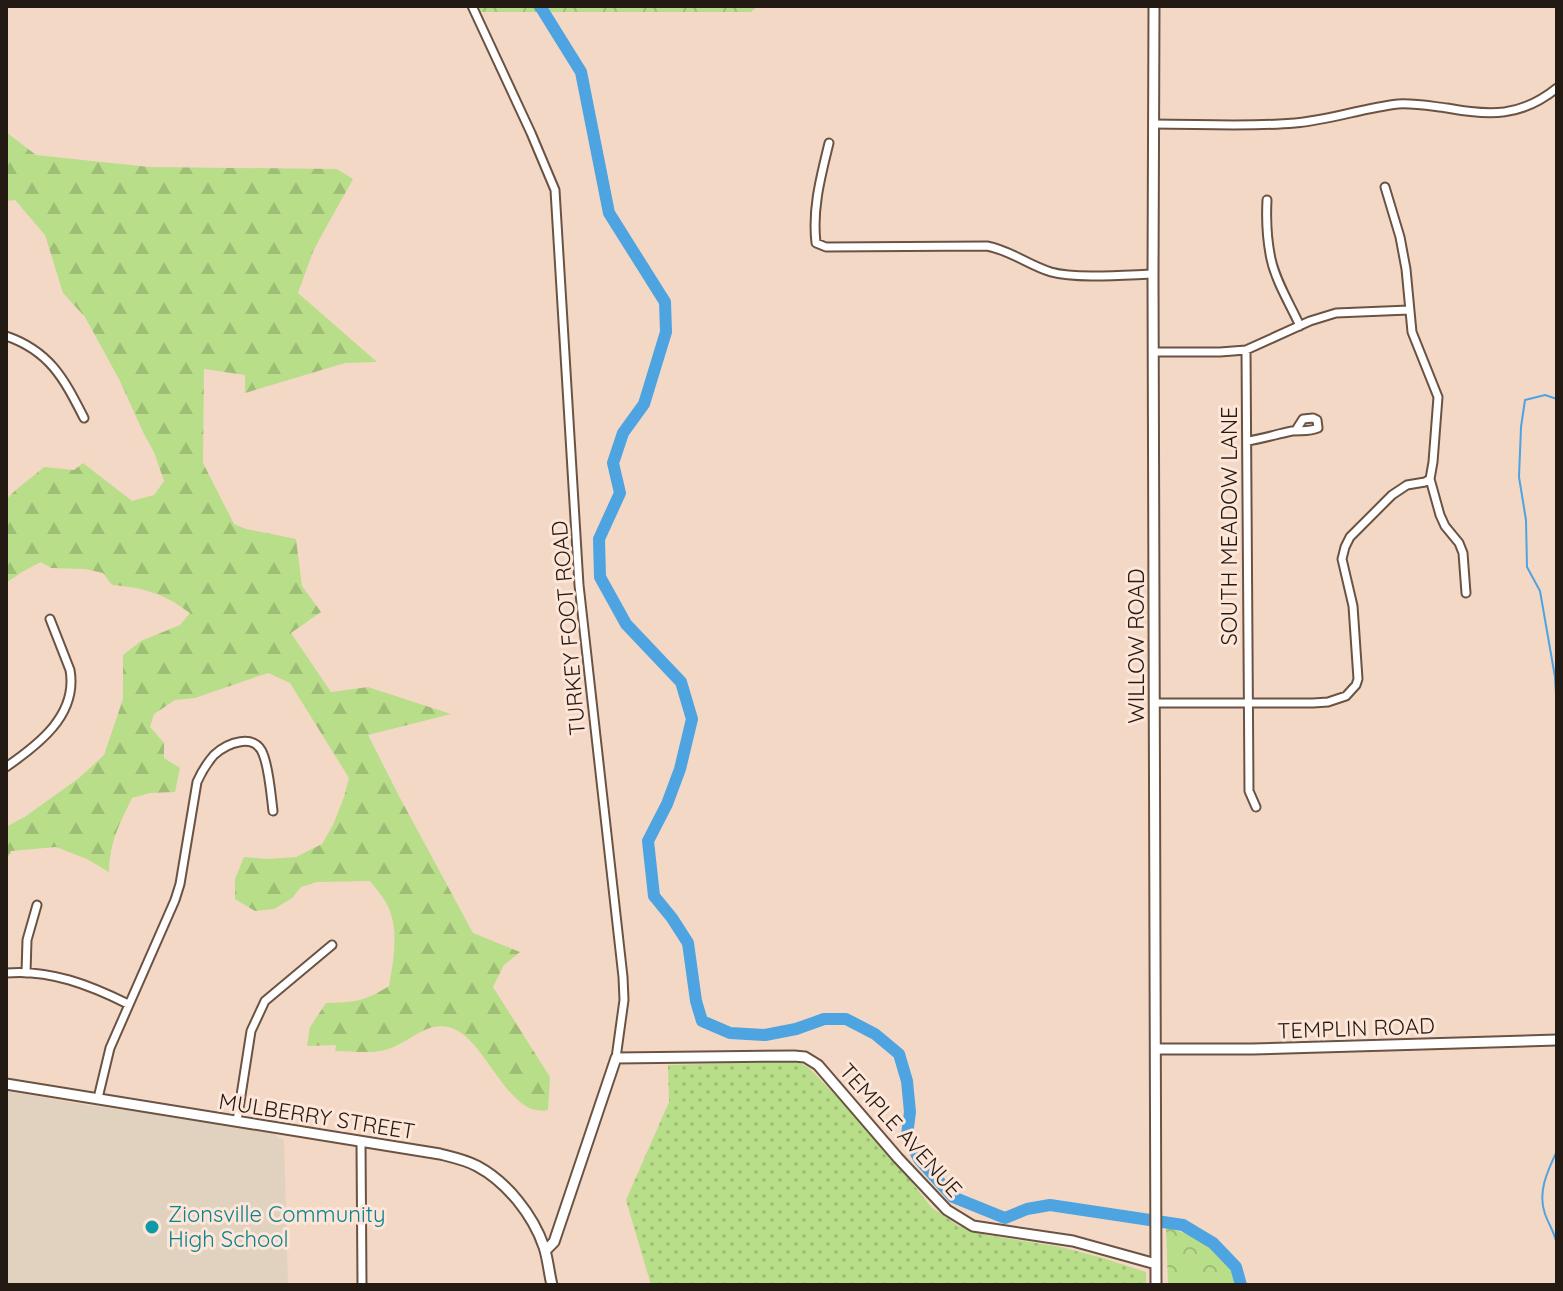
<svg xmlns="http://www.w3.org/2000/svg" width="1563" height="1291" viewBox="0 0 1563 1291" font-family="Quicksand,sans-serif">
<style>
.education{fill:#e1d2bf}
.grass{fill:url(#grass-dots)}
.forest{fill:url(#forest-firs)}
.park{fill:url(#park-crowns)}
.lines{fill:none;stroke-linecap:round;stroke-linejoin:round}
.stream{stroke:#4ea3e1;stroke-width:2}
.river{stroke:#4ea3e1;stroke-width:12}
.minor-casing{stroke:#6b5344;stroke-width:11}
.tertiary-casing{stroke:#6b5344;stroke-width:13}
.minor{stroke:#fff;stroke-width:7}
.tertiary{stroke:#fff;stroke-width:9}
.culture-dot{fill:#0f9aa8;stroke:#fde6d8;stroke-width:3}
.labels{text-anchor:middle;stroke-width:6;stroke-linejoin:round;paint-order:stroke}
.street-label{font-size:22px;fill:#241a14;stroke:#fde6d8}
.culture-label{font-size:22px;fill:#0d838f;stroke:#fde6d8;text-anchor:start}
</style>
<defs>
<pattern id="grass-dots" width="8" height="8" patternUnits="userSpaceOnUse" patternTransform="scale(2)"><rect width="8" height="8" fill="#b8de89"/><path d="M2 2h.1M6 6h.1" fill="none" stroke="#9ebe75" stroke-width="1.8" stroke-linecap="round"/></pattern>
<pattern id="forest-firs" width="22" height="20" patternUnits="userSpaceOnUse" patternTransform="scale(2)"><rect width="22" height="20" fill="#b8de89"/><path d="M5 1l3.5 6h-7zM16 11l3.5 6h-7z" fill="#9ebe75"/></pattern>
<pattern id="park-crowns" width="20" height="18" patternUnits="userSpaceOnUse" patternTransform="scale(2)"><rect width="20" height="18" fill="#b8de89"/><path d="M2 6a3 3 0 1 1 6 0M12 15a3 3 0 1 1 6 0" fill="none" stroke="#9ebe75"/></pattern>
</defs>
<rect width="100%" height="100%" fill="#f4d8c6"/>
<path class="education" d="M 6,1091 L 87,1105 L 193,1119 L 271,1133 L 284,1140 L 288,1285 L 6,1285 Z"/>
<path class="grass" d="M 792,1061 L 800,1063 L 809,1068 L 875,1136 L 932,1208 L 959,1226 L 986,1235 L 1061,1247 L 1103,1258 L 1146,1272 L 1146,1285 L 651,1285 L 626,1200 L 669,1102 L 668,1065 Z"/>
<path class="forest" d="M 6,132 L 36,155 L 149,167 L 337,169 L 353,179 L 314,249 L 298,293 L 377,362 L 345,363 L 245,393 L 245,375 L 204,369 L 203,463 L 234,524 L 246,529 L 296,539 L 302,586 L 321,612 L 291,633 L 331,692 L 368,687 L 451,714 L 368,735 L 400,798 L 473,933 L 520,952 L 504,965 L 493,987 L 550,1077 L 548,1110 C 507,1120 485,1034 448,1027 C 424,1022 407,1045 385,1050 C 370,1054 351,1051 335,1051 L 336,1045 L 307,1046 L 310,1027 L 326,1003 C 354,1002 364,1002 389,986 C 393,964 398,936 391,914 C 388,902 377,890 370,881 L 317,882 L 301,887 L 292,898 L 274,909 L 255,911 L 235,899 L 235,879 L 244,857 L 268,859 L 296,857 L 322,844 L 333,825 L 344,797 L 349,778 L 290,683 L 268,673 L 195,698 L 175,700 L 154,714 L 150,727 L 164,743 L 164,758 L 180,768 L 175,792 L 150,793 L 132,798 C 119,825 110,841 109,872 L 87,859 L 56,847 L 11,851 L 6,862 L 6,827 L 26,816 L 79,778 L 104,755 L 123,699 L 123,655 L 141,641 L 180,625 L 190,613 C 163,593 145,588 112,585 L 103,573 L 85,569 L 51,568 L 41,562 L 22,572 L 6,583 L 6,500 C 17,487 32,478 44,467 L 74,470 L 83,463 L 132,501 L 154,495 L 164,481 L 154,452 L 144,434 L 120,381 L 85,317 L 63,293 L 45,235 L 15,200 L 6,201 Z"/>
<path class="park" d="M 473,6 L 758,6 L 751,12 L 476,12 Z
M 1166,1227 C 1203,1240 1229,1243 1241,1285 L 1168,1285 Z"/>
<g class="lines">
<path class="stream" d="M 1557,399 L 1545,395 L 1525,400 L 1521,427 L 1519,477 L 1526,520 L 1527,567 L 1540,591 L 1555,677 L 1557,711
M 1557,1151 C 1548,1170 1537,1192 1545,1214 C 1549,1225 1555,1233 1557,1245"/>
<path class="river" d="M 540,6 L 581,72 L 609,213 L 665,302 L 666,332 L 644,404 L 623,433 L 613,463 L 620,493 L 599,539 L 600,577 L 626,624 L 681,682 L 692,719 L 680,769 L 667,804 L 648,841 L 654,896 L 672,918 L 688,943 L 696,1001 L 702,1021 L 730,1033 L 765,1035 L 796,1029 L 824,1019 L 846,1019 L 875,1034 L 899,1054 L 907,1081 L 910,1112 L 907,1135 L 919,1159 L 953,1197 L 1005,1218 L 1027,1209 L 1050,1205 L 1183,1225 L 1213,1243 L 1236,1267 L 1241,1285"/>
<g class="minor-casing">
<path id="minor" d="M 472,6 L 531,133 L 555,190 L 579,585 L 623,977 L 624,1000 L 616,1058
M 1153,124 C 1200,124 1248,127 1295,123 C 1330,120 1363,108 1398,104 C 1414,103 1430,106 1447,108 C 1490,116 1521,117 1557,88
M 829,143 C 821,176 812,208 816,243 L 826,247 L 987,246 C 1012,251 1028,265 1051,272 C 1076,279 1125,275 1153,274
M 1267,200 C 1266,219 1267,240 1271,259 C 1276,282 1290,304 1300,326
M 6,336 C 50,351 64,379 84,418
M 1246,350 L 1249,791 L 1256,807
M 1154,352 L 1220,352 L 1246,350 L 1310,321 L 1336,313 L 1409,310
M 1247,441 C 1262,439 1277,434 1292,431 C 1302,430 1309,432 1318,428 L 1317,420 L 1313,418 L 1303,419 L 1296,430
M 1430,479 L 1440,515 L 1445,526 L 1459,543 L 1463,553 L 1466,593
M 1154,703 L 1313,703 L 1328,702 L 1346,696 L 1356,685 L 1358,679 L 1353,606 L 1342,559 L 1345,547 L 1350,537 L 1392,495 L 1407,485 L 1425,482 L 1430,479 L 1433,462 L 1438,397 L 1412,332 L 1406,269 L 1400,237 L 1385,187
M 6,767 C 38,745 78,715 70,670 L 50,619
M 6,973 C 49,969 90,985 128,1004
M 26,973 L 27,940 L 37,905
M 98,1098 L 110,1048 L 175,900 L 180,884 L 197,782 C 201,773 207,763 214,755 C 227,743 255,732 263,754 C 269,768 271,795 273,811
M 237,1121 L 251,1031 L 265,1001 L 332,945
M 361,1142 L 362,1285"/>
</g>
<g class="tertiary-casing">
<path id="tertiary" d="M 1154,6 L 1153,278 L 1156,1285
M 1156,1049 L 1253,1049 L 1557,1040
M 6,1084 L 440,1154 C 452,1157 466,1160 477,1166 C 507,1182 533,1215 544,1247 C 548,1259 549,1273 552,1285
M 546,1250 L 554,1242 L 616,1058 L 794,1056 L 805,1057 L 818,1065 L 898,1158 L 947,1210 L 973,1226 L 1073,1241 L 1156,1264"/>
</g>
<use href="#minor" class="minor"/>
<use href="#tertiary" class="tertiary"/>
</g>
<circle class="culture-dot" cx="152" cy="1227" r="8"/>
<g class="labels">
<g class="street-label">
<text transform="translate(1229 526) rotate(-90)" y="8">SOUTH MEADOW LANE</text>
<text transform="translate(568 628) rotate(-95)" y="8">TURKEY FOOT ROAD</text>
<text transform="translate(1136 646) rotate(-90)" y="8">WILLOW ROAD</text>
<text transform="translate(1356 1028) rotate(-2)" y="8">TEMPLIN ROAD</text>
<text transform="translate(317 1116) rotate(9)" y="8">MULBERRY STREET</text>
<text transform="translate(901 1130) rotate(48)" y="8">TEMPLE AVENUE</text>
</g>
<g class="culture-label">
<text x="168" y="1222">Zionsville Community<tspan x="168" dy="25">High School</tspan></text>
</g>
</g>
<rect width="1563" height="1291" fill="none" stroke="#241a14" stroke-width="16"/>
</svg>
